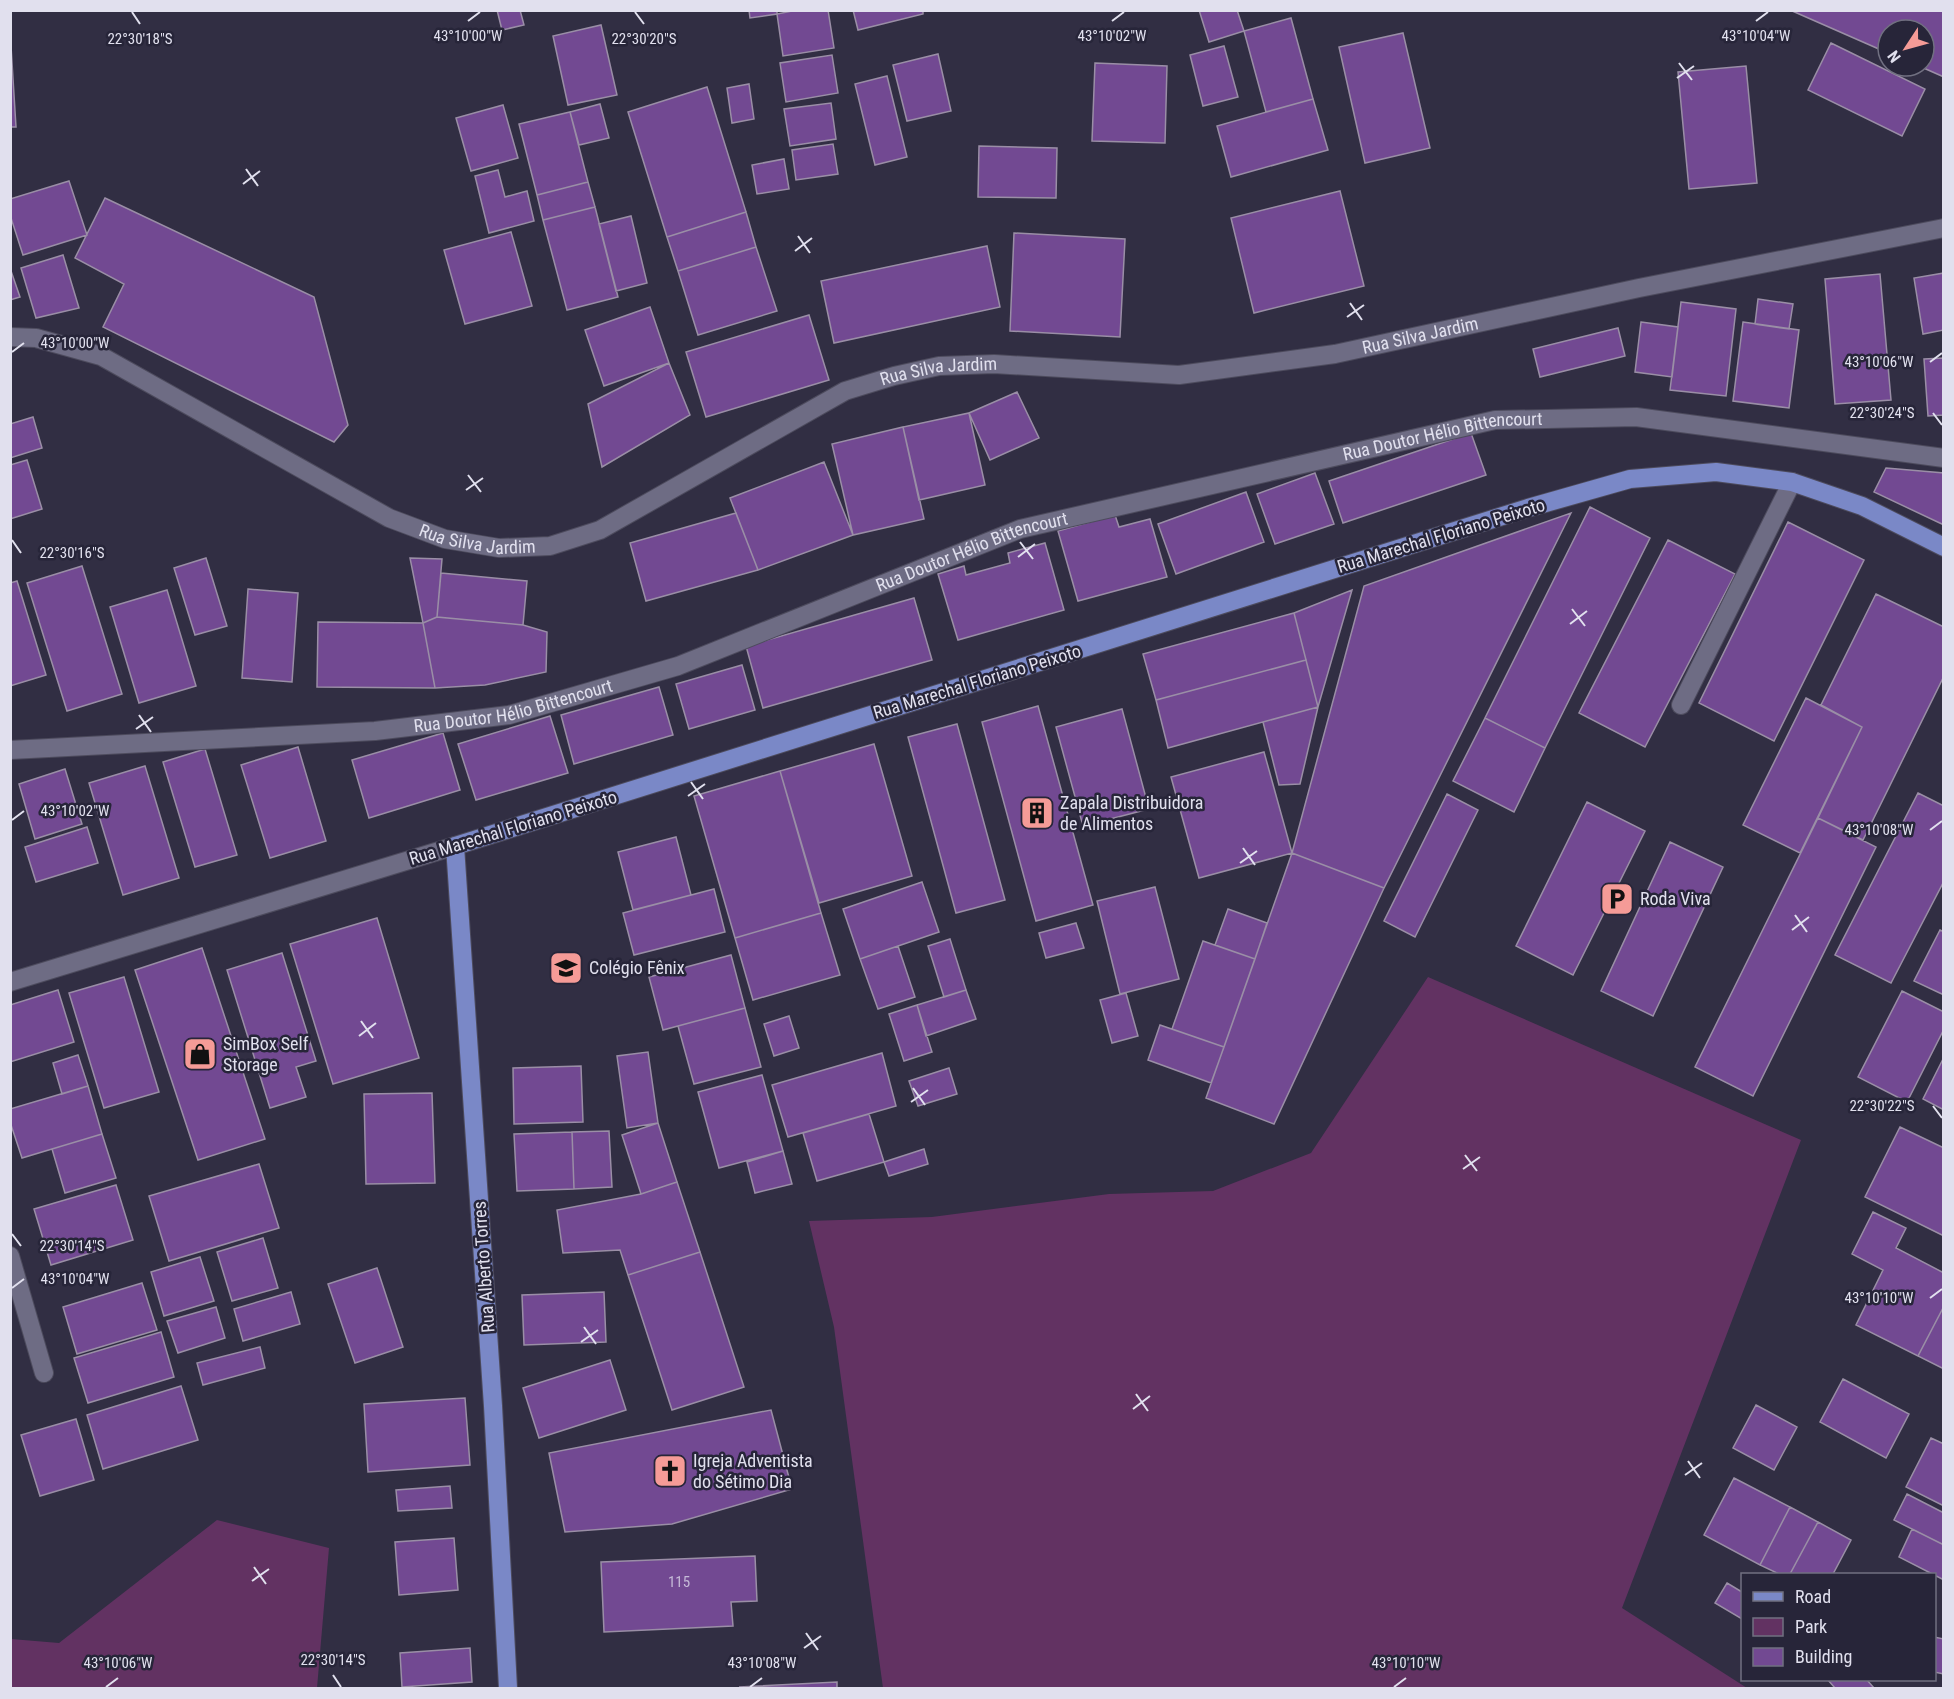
<svg xmlns="http://www.w3.org/2000/svg" width="1954" height="1699" viewBox="0 0 1954 1699" font-family="'Roboto Condensed',sans-serif">
<style>
.green{fill:#623262}
.building{fill:#724992;stroke:#9a8ea6;stroke-width:1.5}
.lines{fill:none;stroke-linecap:round;stroke-linejoin:round}
.minor-casing{stroke:#4d4b5d;stroke-width:20}
.major-casing{stroke:#4d4b5d;stroke-width:20}
.minor{stroke:#6e6c84;stroke-width:18}
.major{stroke:#7a88c7;stroke-width:18}
.ticks{fill:none;stroke:#e1e0ee;stroke-width:2}
.labels{text-anchor:middle;stroke-width:5;stroke-linejoin:round;paint-order:stroke}
.number-label{font-size:15px;fill:#c5bad7}
.street-label{font-size:18px;fill:#e1e0ee;stroke:#272539}
.poi-label{font-size:18px;fill:#e1e0ee;stroke:#272539;text-anchor:start}
.ticks-label{font-size:15px;text-anchor:middle;fill:#e1e0ee;stroke:#272539;stroke-width:5;stroke-linejoin:round;paint-order:stroke}
</style>
<rect width="100%" height="100%" fill="#312e43"/>
<path class="green" d="M 1428,977 L 1801,1140 L 1622,1608 L 1747,1688 L 883,1688 L 834,1327 L 809,1221 L 932,1217 L 1109,1194 L 1213,1191 L 1311,1153 Z
M 217,1520 L 329,1548 L 317,1688 L 11,1688 L 11,1639 L 59,1643 Z"/>
<path class="building" d="M 497,10 L 520,10 L 524,25 L 502,30 Z
M 749,10 L 777,10 L 777,14 L 750,18 Z
M 797,10 L 828,10 L 834,48 L 783,56 L 777,14 Z
M 853,10 L 923,10 L 923,14 L 858,30 Z
M 1199,10 L 1237,10 L 1244,31 L 1209,42 Z
M 1790,10 L 1944,10 L 1944,77 L 1919,66 L 1924,66 L 1924,30 L 1888,30 L 1888,53 Z
M 1291,18 L 1313,99 L 1266,112 L 1244,31 Z
M 601,25 L 617,95 L 568,105 L 553,36 Z
M 10,30 L 16,127 L 10,127 Z
M 1403,33 L 1430,148 L 1365,163 L 1339,47 Z
M 1831,43 L 1925,89 L 1902,136 L 1808,90 Z
M 1224,46 L 1238,97 L 1203,106 L 1190,55 Z
M 938,54 L 951,111 L 907,121 L 893,65 Z
M 832,55 L 838,93 L 786,102 L 780,63 Z
M 1095,63 L 1167,66 L 1165,143 L 1092,141 Z
M 1746,66 L 1757,183 L 1689,189 L 1678,72 Z
M 887,76 L 907,157 L 875,165 L 855,84 Z
M 749,84 L 754,119 L 732,123 L 727,88 Z
M 707,87 L 746,212 L 667,237 L 628,112 Z
M 1313,99 L 1328,150 L 1231,177 L 1217,126 Z
M 831,103 L 836,139 L 790,146 L 784,109 Z
M 600,104 L 609,138 L 579,145 L 570,112 Z
M 503,105 L 518,158 L 471,171 L 456,118 Z
M 570,112 L 588,182 L 537,195 L 519,124 Z
M 833,144 L 838,174 L 796,180 L 792,150 Z
M 979,146 L 1057,148 L 1056,198 L 978,197 Z
M 784,159 L 789,189 L 757,194 L 752,165 Z
M 498,170 L 505,197 L 527,191 L 534,221 L 489,233 L 475,176 Z
M 69,181 L 87,235 L 23,255 L 10,215 L 10,199 Z
M 588,182 L 595,207 L 543,220 L 537,195 Z
M 1340,191 L 1364,286 L 1254,313 L 1231,218 Z
M 105,198 L 314,297 L 348,425 L 334,442 L 103,327 L 124,284 L 75,258 Z
M 595,207 L 618,297 L 567,310 L 543,220 Z
M 746,212 L 756,247 L 678,271 L 667,237 Z
M 631,216 L 647,283 L 616,291 L 599,224 Z
M 511,232 L 532,306 L 465,324 L 444,250 Z
M 1014,233 L 1125,239 L 1120,337 L 1010,331 Z
M 987,246 L 1000,307 L 834,343 L 821,281 Z
M 756,247 L 777,311 L 698,335 L 678,271 Z
M 63,255 L 79,308 L 36,318 L 21,268 Z
M 10,268 L 20,297 L 10,300 Z
M 1944,273 L 1944,330 L 1923,334 L 1914,278 Z
M 1880,274 L 1891,400 L 1835,404 L 1825,279 Z
M 1758,299 L 1793,304 L 1789,329 L 1755,324 Z
M 1681,302 L 1736,309 L 1726,396 L 1670,390 Z
M 650,307 L 669,363 L 604,386 L 585,330 Z
M 809,315 L 829,380 L 706,417 L 686,352 Z
M 1641,322 L 1678,327 L 1672,377 L 1635,372 Z
M 1743,322 L 1799,330 L 1789,408 L 1733,401 Z
M 1618,328 L 1625,356 L 1540,377 L 1533,349 Z
M 1944,358 L 1944,415 L 1928,416 L 1924,359 Z
M 669,363 L 690,415 L 602,467 L 588,404 Z
M 1017,392 L 1039,438 L 990,460 L 969,413 Z
M 969,413 L 985,485 L 919,500 L 903,427 Z
M 33,417 L 42,448 L 10,458 L 10,424 Z
M 903,427 L 924,519 L 853,535 L 832,444 Z
M 1471,433 L 1486,475 L 1343,523 L 1329,481 Z
M 27,460 L 42,509 L 10,519 L 10,465 Z
M 824,462 L 853,535 L 758,570 L 730,498 Z
M 1886,468 L 1944,473 L 1944,525 L 1874,492 Z
M 1315,473 L 1334,524 L 1275,544 L 1257,494 Z
M 1246,492 L 1264,542 L 1176,574 L 1158,524 Z
M 1590,507 L 1650,538 L 1545,748 L 1485,718 Z
M 736,513 L 758,570 L 646,601 L 630,543 Z
M 1571,513 L 1384,888 L 1292,853 L 1364,586 Z
M 1115,515 L 1119,527 L 1150,519 L 1167,577 L 1078,601 L 1058,531 Z
M 1788,522 L 1864,560 L 1774,741 L 1699,703 Z
M 1668,540 L 1735,574 L 1645,747 L 1579,713 Z
M 1045,543 L 1064,610 L 958,640 L 938,574 L 964,566 L 966,575 L 1010,563 L 1008,553 Z
M 206,558 L 227,626 L 195,635 L 174,568 Z
M 410,558 L 442,559 L 437,617 L 423,623 Z
M 82,566 L 122,694 L 67,711 L 27,583 Z
M 441,573 L 527,581 L 523,625 L 437,617 Z
M 17,581 L 46,675 L 10,686 L 10,583 Z
M 248,589 L 298,593 L 292,682 L 242,678 Z
M 167,590 L 196,686 L 139,703 L 110,607 Z
M 1352,590 L 1318,707 L 1294,613 Z
M 1876,594 L 1944,627 L 1944,676 L 1863,840 L 1818,818 L 1862,727 L 1821,705 Z
M 914,598 L 932,660 L 763,708 L 746,646 Z
M 1294,613 L 1306,660 L 1156,700 L 1143,654 Z
M 437,617 L 523,625 L 547,632 L 546,672 L 485,685 L 435,688 L 423,623 Z
M 318,622 L 423,623 L 435,688 L 317,687 Z
M 1306,660 L 1318,707 L 1168,748 L 1156,700 Z
M 742,665 L 755,710 L 689,729 L 676,684 Z
M 659,687 L 673,735 L 574,764 L 561,715 Z
M 1806,698 L 1862,727 L 1800,853 L 1743,825 Z
M 1038,706 L 1093,905 L 1036,921 L 982,722 Z
M 1318,707 L 1300,784 L 1279,785 L 1263,722 Z
M 1122,709 L 1149,809 L 1083,826 L 1056,727 Z
M 550,716 L 568,773 L 476,800 L 458,744 Z
M 1485,718 L 1545,748 L 1514,812 L 1453,781 Z
M 957,724 L 1005,900 L 956,913 L 908,737 Z
M 443,733 L 460,790 L 369,818 L 352,760 Z
M 874,744 L 912,876 L 819,903 L 780,771 Z
M 298,747 L 326,841 L 270,858 L 241,765 Z
M 205,749 L 237,855 L 195,867 L 163,762 Z
M 1264,752 L 1292,853 L 1199,878 L 1171,777 Z
M 145,766 L 179,878 L 123,895 L 89,783 Z
M 65,769 L 82,824 L 35,839 L 19,784 Z
M 780,771 L 821,913 L 735,938 L 694,796 Z
M 1918,793 L 1944,806 L 1944,881 L 1891,983 L 1835,955 Z
M 1447,794 L 1478,810 L 1415,937 L 1384,921 Z
M 1587,802 L 1645,831 L 1573,975 L 1516,946 Z
M 1818,818 L 1876,847 L 1753,1096 L 1695,1067 Z
M 87,827 L 98,863 L 36,882 L 25,847 Z
M 676,837 L 691,895 L 633,910 L 618,852 Z
M 1670,842 L 1723,867 L 1653,1016 L 1601,991 Z
M 1292,853 L 1384,888 L 1274,1124 L 1206,1098 Z
M 922,882 L 939,932 L 860,959 L 843,909 Z
M 1155,887 L 1179,979 L 1120,994 L 1097,901 Z
M 714,889 L 725,932 L 634,955 L 623,913 Z
M 1228,909 L 1267,923 L 1255,959 L 1215,945 Z
M 821,913 L 840,975 L 753,1000 L 735,938 Z
M 377,918 L 419,1058 L 333,1084 L 290,944 Z
M 1076,923 L 1084,948 L 1046,958 L 1039,933 Z
M 1940,930 L 1944,932 L 1944,995 L 1914,981 Z
M 950,939 L 966,990 L 944,997 L 928,946 Z
M 1203,941 L 1255,959 L 1224,1047 L 1172,1029 Z
M 898,946 L 915,997 L 878,1009 L 860,959 Z
M 202,948 L 265,1139 L 198,1160 L 135,970 Z
M 282,953 L 316,1061 L 296,1067 L 306,1097 L 270,1108 L 227,970 Z
M 731,955 L 745,1008 L 663,1030 L 649,977 Z
M 124,977 L 159,1092 L 104,1108 L 69,993 Z
M 58,990 L 74,1042 L 10,1062 L 10,1005 Z
M 966,990 L 976,1019 L 926,1036 L 917,1005 Z
M 1902,991 L 1944,1012 L 1944,1029 L 1907,1102 L 1858,1077 Z
M 1126,993 L 1138,1036 L 1112,1043 L 1100,1000 Z
M 917,1005 L 932,1052 L 904,1061 L 889,1014 Z
M 745,1008 L 761,1067 L 694,1084 L 678,1026 Z
M 789,1016 L 799,1048 L 774,1056 L 764,1024 Z
M 1160,1025 L 1224,1047 L 1211,1083 L 1148,1060 Z
M 648,1052 L 658,1123 L 627,1128 L 617,1056 Z
M 882,1053 L 896,1106 L 788,1137 L 772,1085 Z
M 78,1055 L 88,1086 L 62,1094 L 53,1063 Z
M 1944,1057 L 1944,1110 L 1923,1099 Z
M 581,1066 L 583,1122 L 514,1124 L 513,1068 Z
M 949,1068 L 957,1094 L 918,1106 L 909,1081 Z
M 762,1075 L 783,1151 L 719,1168 L 698,1092 Z
M 88,1086 L 102,1134 L 22,1158 L 10,1122 L 10,1109 Z
M 432,1093 L 435,1183 L 366,1184 L 364,1094 Z
M 869,1114 L 884,1162 L 817,1181 L 803,1133 Z
M 658,1123 L 677,1182 L 641,1194 L 622,1135 Z
M 1900,1127 L 1944,1148 L 1944,1236 L 1865,1197 Z
M 609,1131 L 612,1187 L 574,1189 L 572,1132 Z
M 572,1132 L 574,1189 L 517,1191 L 514,1134 Z
M 102,1134 L 116,1178 L 65,1193 L 52,1149 Z
M 924,1149 L 928,1164 L 889,1176 L 884,1162 Z
M 783,1151 L 792,1184 L 755,1193 L 747,1162 Z
M 259,1164 L 279,1228 L 169,1261 L 149,1196 Z
M 677,1182 L 700,1252 L 628,1275 L 620,1250 L 563,1253 L 557,1210 L 641,1194 Z
M 116,1185 L 133,1240 L 51,1265 L 34,1209 Z
M 1873,1212 L 1906,1228 L 1896,1248 L 1944,1273 L 1944,1306 L 1918,1356 L 1856,1325 L 1883,1270 L 1852,1254 Z
M 263,1238 L 278,1288 L 232,1301 L 217,1252 Z
M 700,1252 L 744,1387 L 672,1410 L 628,1275 Z
M 200,1257 L 214,1301 L 164,1316 L 151,1272 Z
M 377,1268 L 403,1347 L 355,1363 L 328,1284 Z
M 142,1283 L 157,1330 L 77,1354 L 63,1307 Z
M 291,1292 L 300,1324 L 243,1341 L 234,1309 Z
M 604,1292 L 606,1342 L 524,1345 L 522,1295 Z
M 1944,1306 L 1944,1369 L 1918,1356 Z
M 216,1307 L 225,1338 L 178,1353 L 167,1321 Z
M 161,1332 L 174,1377 L 88,1403 L 74,1358 Z
M 260,1347 L 265,1368 L 203,1385 L 197,1363 Z
M 610,1360 L 626,1410 L 539,1438 L 523,1388 Z
M 1843,1379 L 1909,1414 L 1886,1458 L 1820,1422 Z
M 181,1386 L 198,1440 L 103,1469 L 87,1415 Z
M 465,1398 L 470,1465 L 368,1472 L 364,1404 Z
M 1756,1405 L 1797,1427 L 1774,1470 L 1733,1448 Z
M 771,1410 L 792,1489 L 672,1524 L 565,1532 L 549,1453 Z
M 76,1419 L 94,1480 L 40,1496 L 21,1435 Z
M 1931,1438 L 1944,1444 L 1944,1506 L 1906,1487 Z
M 1734,1478 L 1790,1507 L 1760,1565 L 1704,1535 Z
M 450,1486 L 452,1508 L 398,1511 L 396,1490 Z
M 1907,1494 L 1944,1513 L 1944,1545 L 1894,1520 Z
M 1790,1507 L 1818,1522 L 1790,1574 L 1779,1574 L 1760,1565 Z
M 1818,1522 L 1851,1540 L 1833,1574 L 1790,1574 Z
M 1912,1529 L 1944,1545 L 1944,1580 L 1899,1557 Z
M 454,1538 L 458,1590 L 399,1595 L 395,1542 Z
M 755,1556 L 757,1601 L 731,1602 L 733,1626 L 604,1632 L 601,1562 Z
M 1727,1583 L 1742,1592 L 1742,1619 L 1715,1603 Z
M 1934,1637 L 1944,1639 L 1944,1674 L 1934,1672 Z
M 470,1648 L 472,1682 L 402,1687 L 400,1653 Z
M 1828,1680 L 1867,1680 L 1874,1688 L 1835,1688 Z
M 837,1682 L 837,1688 L 739,1687 Z"/>
<g class="lines">
<g class="minor-casing">
<g id="minor">
<path id="s1" d="M 10,337 L 36,338 L 101,356 L 389,518 L 445,539 L 499,548 L 550,546 L 600,530 L 845,391 L 894,376 L 939,366 L 994,364 L 1179,375 L 1335,354 L 1639,288 L 1944,228"/>
<path d="M 1681,705 L 1792,482"/>
<path id="s2" d="M 10,750 L 375,731 L 509,715 L 678,666 L 1020,529 L 1495,420 L 1636,417 L 1944,458"/>
<path d="M 10,982 L 455,846"/>
<path d="M 10,1256 L 44,1373"/>
</g>
</g>
<g class="major-casing">
<path id="major" d="M 508,1688 L 493,1406 L 455,846 L 1528,508 L 1630,479 L 1716,472 L 1792,482 L 1862,506 L 1944,547"/>
</g>
<use href="#minor" class="minor"/>
<use href="#major" class="major"/>
</g>
<path class="ticks" d="M 132,12 L 140,24M 635,12 L 644,24M 468,21 L 480,12M 1112,21 L 1124,12M 1756,21 L 1768,12M 1679,63 L 1692,80M 1677,78 L 1694,66M 246,169 L 258,186M 243,184 L 260,171M 798,236 L 810,253M 795,251 L 812,238M 1350,303 L 1362,320M 1347,317 L 1364,305M 12,352 L 24,343M 1930,362 L 1942,353M 1933,413 L 1942,425M 468,475 L 481,492M 466,490 L 483,478M 12,540 L 21,553M 1020,542 L 1033,559M 1018,557 L 1035,544M 1572,609 L 1585,626M 1570,624 L 1587,611M 139,715 L 151,732M 136,729 L 153,717M 691,782 L 703,799M 688,796 L 705,784M 12,820 L 24,811M 1930,830 L 1942,821M 1243,848 L 1255,865M 1240,863 L 1257,851M 1795,915 L 1807,932M 1792,930 L 1809,917M 361,1021 L 373,1038M 359,1036 L 376,1023M 913,1088 L 925,1105M 911,1102 L 928,1090M 1933,1106 L 1942,1118M 1465,1155 L 1477,1171M 1463,1169 L 1480,1157M 12,1234 L 21,1246M 12,1288 L 24,1279M 1930,1298 L 1942,1289M 584,1327 L 596,1344M 581,1342 L 598,1330M 1136,1394 L 1148,1411M 1133,1409 L 1150,1396M 1688,1461 L 1700,1478M 1685,1475 L 1702,1463M 254,1567 L 266,1584M 252,1581 L 269,1569M 806,1633 L 818,1650M 804,1648 L 821,1636M 333,1675 L 341,1687M 106,1687 L 118,1678M 750,1687 L 762,1678M 1394,1687 L 1406,1678"/>
<defs>
<g id="building-square" transform="scale(1.725)"><rect x="-9" y="-9" width="18" height="18" rx="4" fill="#f59b97" stroke="#272539"/><path d="M-4-6H4V6H1V3H-1V6H-4ZM-2.5-4.3h1.7v1.8h-1.7ZM.8-4.3h1.7v1.8H.8ZM-2.5-1h1.7V.8h-1.7ZM.8-1h1.7V.8H.8Z" fill="#111"/></g>
<g id="parking-square" transform="scale(1.725)"><rect x="-9" y="-9" width="18" height="18" rx="4" fill="#f59b97" stroke="#272539"/><path d="M-3.5-5.5H1a3.5 3.5 0 0 1 0 7H-1V5.5H-3.5ZM-1-3.4V-.6H.8a1.4 1.4 0 0 0 0-2.8Z" fill="#111"/></g>
<g id="school-square" transform="scale(1.725)"><rect x="-9" y="-9" width="18" height="18" rx="4" fill="#f59b97" stroke="#272539"/><path d="M0-5L7-2L0 1L-7-2ZM-4 1L0 2.5L4 1V4Q0 6-4 4Z" fill="#111"/></g>
<g id="shop-square" transform="scale(1.725)"><rect x="-9" y="-9" width="18" height="18" rx="4" fill="#f59b97" stroke="#272539"/><path d="M-5-2.5h2.3a2.7 3.5 0 0 1 5.4 0H5L5.5 6h-11ZM-1.5-2.5h3a1.5 2.3 0 0 0-3 0Z" fill="#111"/></g>
<g id="church-square" transform="scale(1.725)"><rect x="-9" y="-9" width="18" height="18" rx="4" fill="#f59b97" stroke="#272539"/><path d="M-1.2-6h2.4v3.5h3.3v2.4h-3.3V6h-2.4V-.1h-3.3v-2.4h3.3Z" fill="#111"/></g>
</defs>
<g fill-rule="evenodd">
<use href="#building-square" x="1037" y="813"/>
<use href="#parking-square" x="1617" y="899"/>
<use href="#school-square" x="566" y="968"/>
<use href="#shop-square" x="200" y="1054"/>
<use href="#church-square" x="670" y="1471"/>
</g>
<g class="labels">
<g class="number-label">
<text x="679" y="1587">115</text>
</g>
<g class="street-label">
<text dy="6" stroke="none"><textPath href="#s1" startOffset="1506">Rua Silva Jardim</textPath></text>
<text dy="6" stroke="none"><textPath href="#s1" startOffset="1020">Rua Silva Jardim</textPath></text>
<text dy="6" stroke="none"><textPath href="#s2" startOffset="1478">Rua Doutor Hélio Bittencourt</textPath></text>
<text transform="translate(1441 536) rotate(-17)" y="6">Rua Marechal Floriano Peixoto</text>
<text dy="6" stroke="none"><textPath href="#s1" startOffset="516">Rua Silva Jardim</textPath></text>
<text dy="6" stroke="none"><textPath href="#s2" startOffset="992">Rua Doutor Hélio Bittencourt</textPath></text>
<text transform="translate(977 682) rotate(-17)" y="6">Rua Marechal Floriano Peixoto</text>
<text dy="6" stroke="none"><textPath href="#s2" startOffset="506">Rua Doutor Hélio Bittencourt</textPath></text>
<text transform="translate(513 828) rotate(-17)" y="6">Rua Marechal Floriano Peixoto</text>
<text transform="translate(484 1267) rotate(-94)" y="6">Rua Alberto Torres</text>
</g>
<g class="poi-label">
<text x="1060" y="809">Zapala Distribuidora<tspan x="1060" dy="21">de Alimentos</tspan></text>
<text x="1640" y="905">Roda Viva</text>
<text x="589" y="974">Colégio Fênix</text>
<text x="223" y="1050">SimBox Self<tspan x="223" dy="21">Storage</tspan></text>
<text x="693" y="1467">Igreja Adventista<tspan x="693" dy="21">do Sétimo Dia</tspan></text>
</g>
</g>
<g class="ticks-label">
<text x="468" y="41">43°10'00"W</text>
<text x="1112" y="41">43°10'02"W</text>
<text x="1756" y="41">43°10'04"W</text>
<text x="140" y="44">22°30'18"S</text>
<text x="644" y="44">22°30'20"S</text>
<text x="75" y="348">43°10'00"W</text>
<text x="1879" y="367">43°10'06"W</text>
<text x="1882" y="418">22°30'24"S</text>
<text x="72" y="558">22°30'16"S</text>
<text x="75" y="816">43°10'02"W</text>
<text x="1879" y="835">43°10'08"W</text>
<text x="1882" y="1111">22°30'22"S</text>
<text x="72" y="1251">22°30'14"S</text>
<text x="75" y="1284">43°10'04"W</text>
<text x="1879" y="1303">43°10'10"W</text>
<text x="333" y="1665">22°30'14"S</text>
<text x="118" y="1668">43°10'06"W</text>
<text x="762" y="1668">43°10'08"W</text>
<text x="1406" y="1668">43°10'10"W</text>
</g>
<rect width="1954" height="1699" fill="none" stroke="#e1e0ee" stroke-width="24"/>
<rect x="1741" y="1573" width="195" height="108" fill="#272539" stroke="#717081" stroke-width="1.5"/>
<rect x="1753" y="1592" width="30" height="9" fill="#7a88c7" stroke="#717081" stroke-width="1.5"/>
<text x="1795" y="1603" font-size="18" fill="#e1e0ee">Road</text>
<rect x="1753" y="1618" width="30" height="18" fill="#623262" stroke="#717081" stroke-width="1.5"/>
<text x="1795" y="1633" font-size="18" fill="#e1e0ee">Park</text>
<rect x="1753" y="1648" width="30" height="18" fill="#724992" stroke="#717081" stroke-width="1.5"/>
<text x="1795" y="1663" font-size="18" fill="#e1e0ee">Building</text>
<g transform="translate(1906 48) rotate(234)"><circle r="28" fill="#272539" stroke="#717081" stroke-width="1.5"/>
<path d="M0-4.5L10 22L0 15L-10 22Z" fill="#f59b97"/>
<text y="-9" font-size="16" font-weight="bold" text-anchor="middle" fill="#e1e0ee">N</text>
</g>
</svg>
